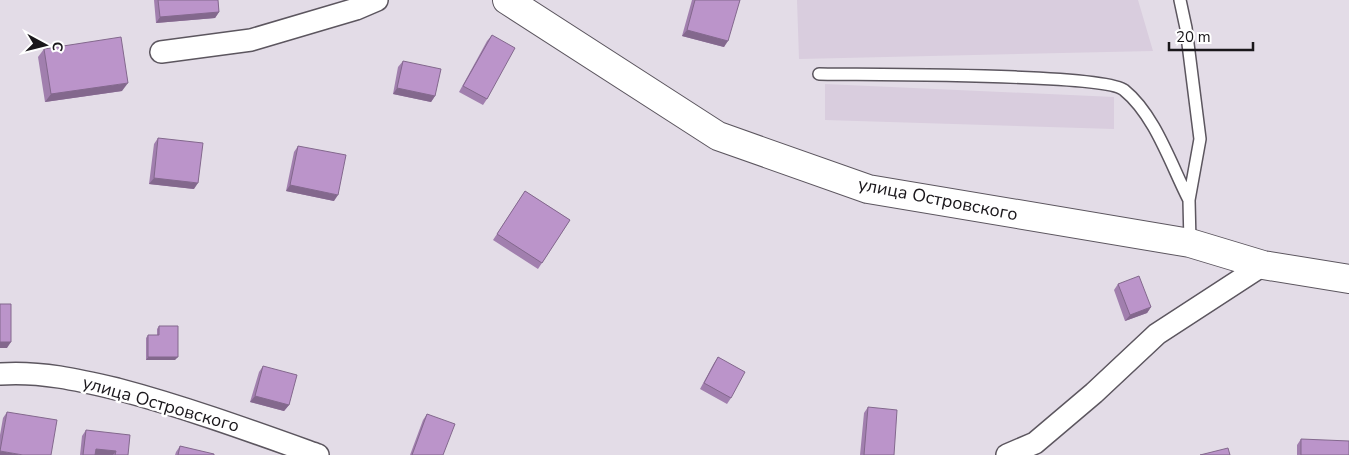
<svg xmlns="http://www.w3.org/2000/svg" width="1349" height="455" viewBox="0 0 1349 455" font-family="'Nunito Sans',sans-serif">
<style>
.built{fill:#d9cdde}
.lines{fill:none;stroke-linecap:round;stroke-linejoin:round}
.lane-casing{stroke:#5c565f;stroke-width:14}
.street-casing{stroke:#5c565f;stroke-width:24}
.primary-casing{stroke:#5c565f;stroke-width:30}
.lane{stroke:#fff;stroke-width:11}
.street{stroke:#fff;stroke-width:21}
.primary{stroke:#fff;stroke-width:28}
.wall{fill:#a17fae}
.shaded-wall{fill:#83688d}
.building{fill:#bb94ca;stroke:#83688d}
.labels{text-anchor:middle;stroke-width:5;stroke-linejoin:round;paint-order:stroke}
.street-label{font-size:18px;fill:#1a171b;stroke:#fff}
</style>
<rect width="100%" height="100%" fill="#e3dce7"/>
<path class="built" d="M 797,0 L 1138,0 L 1153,51 L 799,59 Z
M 825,84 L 1114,97 L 1114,129 L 825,120 Z"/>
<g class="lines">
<g class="lane-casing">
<path id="lane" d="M 1180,0 L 1186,28 L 1200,139 L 1189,200 L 1190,243
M 819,74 C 862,75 1104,73 1124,90 C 1155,115 1171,165 1189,200"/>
</g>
<g class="street-casing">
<path id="street" d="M 161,52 L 251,40 L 356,9 L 377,0
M 0,374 C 40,371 79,380 117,389 C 185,407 251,431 318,455
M 1007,455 L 1035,443 L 1094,393 L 1157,334 L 1263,265"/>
</g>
<g class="primary-casing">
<path id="primary" d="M 507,0 L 718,136 L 868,189 L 1190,243 L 1263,265 L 1349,279"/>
</g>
<use href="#lane" class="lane"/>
<use href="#street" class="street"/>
<use href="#primary" class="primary"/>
</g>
<path class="wall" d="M 154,0 L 218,0 L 219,12 L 215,18 L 156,23 Z
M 692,0 L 740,0 L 724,47 L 682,36 Z
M 492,35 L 487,99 L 483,105 L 459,92 L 487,41 Z
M 44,49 L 122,91 L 45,102 L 38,57 Z
M 403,61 L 435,96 L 431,102 L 393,94 L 398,67 Z
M 158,138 L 194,189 L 149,184 L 154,144 Z
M 298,146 L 334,201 L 286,191 L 294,152 Z
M 525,191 L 570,220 L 538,269 L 493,240 Z
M 1118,284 L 1151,307 L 1147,313 L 1125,321 L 1114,290 Z
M 159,326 L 175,360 L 146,360 L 146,338 L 148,335 L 157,335 L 157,329 Z
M 718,357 L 731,398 L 727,404 L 700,389 L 714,363 Z
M 263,366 L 289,405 L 284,411 L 250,402 L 259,372 Z
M 868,407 L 894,455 L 860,455 L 864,413 Z
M 7,412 L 0,455 L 0,435 L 3,418 Z
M 427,414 L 443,455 L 410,455 L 423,420 Z
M 86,430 L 128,455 L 80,455 L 82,436 Z
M 1301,439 L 1349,455 L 1297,455 L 1297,445 Z
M 180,446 L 214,455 L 175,455 L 176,452 Z"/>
<path class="shaded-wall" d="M 219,12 L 215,18 L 156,23 L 160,17 Z
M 687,30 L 728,41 L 724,47 L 682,36 Z
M 128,83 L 122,91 L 45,102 L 51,94 Z
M 397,88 L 435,96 L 431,102 L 393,94 Z
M 154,178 L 198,183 L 194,189 L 149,184 Z
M 290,185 L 338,195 L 334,201 L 286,191 Z
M 1151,307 L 1147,313 L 1125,321 L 1130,315 Z
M 0,342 L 11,342 L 7,348 L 0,348 Z
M 148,357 L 178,357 L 175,360 L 146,360 Z
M 255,396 L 289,405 L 284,411 L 250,402 Z
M 96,449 L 116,451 L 113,455 L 92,455 Z
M 0,451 L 23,455 L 0,455 Z"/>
<path class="building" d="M 158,0 L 218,0 L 219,12 L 160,17 Z
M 695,0 L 740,0 L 728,41 L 687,30 Z
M 492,35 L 515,48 L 487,99 L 463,86 Z
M 121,37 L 128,83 L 51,94 L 44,49 Z
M 403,61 L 441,69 L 435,96 L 397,88 Z
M 158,138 L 203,143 L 198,183 L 154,178 Z
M 298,146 L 346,155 L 338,195 L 290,185 Z
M 525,191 L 570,220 L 542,263 L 497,234 Z
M 1139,276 L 1151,307 L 1130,315 L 1118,284 Z
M 0,304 L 11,304 L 11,342 L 0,342 Z
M 159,326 L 178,326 L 178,357 L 148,357 L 148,335 L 159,335 Z
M 718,357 L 745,372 L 731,398 L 704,383 Z
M 263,366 L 297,375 L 289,405 L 255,396 Z
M 868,407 L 897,410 L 894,455 L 864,455 Z
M 7,412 L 57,420 L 51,455 L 23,455 L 0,451 Z
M 427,414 L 455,424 L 443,455 L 412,455 Z
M 86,430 L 130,435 L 128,455 L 115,455 L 116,451 L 96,449 L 95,455 L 83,455 Z
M 1301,439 L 1349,441 L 1349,455 L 1301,455 Z
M 180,446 L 214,454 L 214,455 L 178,455 Z
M 1228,448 L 1230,455 L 1200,455 Z"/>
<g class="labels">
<g class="street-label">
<text transform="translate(938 199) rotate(11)" y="6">улица Островского</text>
<text transform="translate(161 404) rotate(16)" y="6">улица Островского</text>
</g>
</g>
<g transform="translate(45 45) rotate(97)" stroke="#ffffff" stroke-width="4" paint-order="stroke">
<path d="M0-4L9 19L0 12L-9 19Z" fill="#1a171b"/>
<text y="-8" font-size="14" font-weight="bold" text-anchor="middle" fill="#1a171b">С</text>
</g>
<path d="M1169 42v8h84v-8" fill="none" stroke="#1a171b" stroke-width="2.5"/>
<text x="1176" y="42" font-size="15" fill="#1a171b" stroke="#ffffff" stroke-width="4" paint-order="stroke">20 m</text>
</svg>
